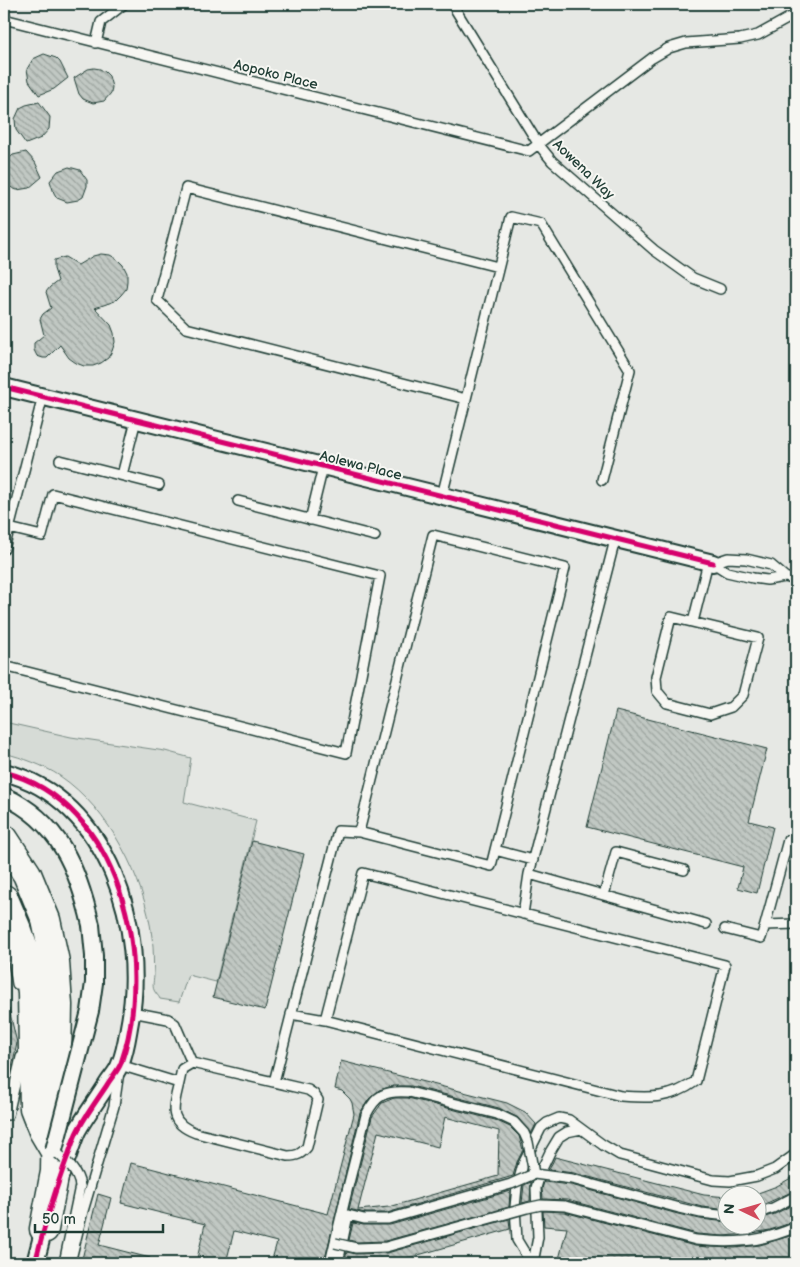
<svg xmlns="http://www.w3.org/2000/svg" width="800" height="1267" viewBox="0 0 800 1267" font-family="'Balsamiq Sans',sans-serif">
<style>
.built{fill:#e6e8e4;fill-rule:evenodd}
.green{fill:#d6dbd6;stroke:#7a8c85}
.building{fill:url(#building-back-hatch);stroke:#1f3d34;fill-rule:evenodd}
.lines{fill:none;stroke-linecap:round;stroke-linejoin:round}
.service-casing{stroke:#1f3d34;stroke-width:12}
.minor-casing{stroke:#1f3d34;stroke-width:20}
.motorway-casing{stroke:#1f3d34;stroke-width:31}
.service{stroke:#f6f6f2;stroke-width:9}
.minor{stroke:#f6f6f2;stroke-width:16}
.motorway{stroke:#f6f6f2;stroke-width:28}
.service-bridge-casing{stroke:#1f3d34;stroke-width:12;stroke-linecap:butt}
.minor-bridge-casing{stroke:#1f3d34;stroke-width:20;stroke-linecap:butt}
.service-bridge{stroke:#f6f6f2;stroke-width:9}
.minor-bridge{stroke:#f6f6f2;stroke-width:16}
.cycleway-casing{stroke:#f6f6f2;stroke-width:8}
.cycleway{stroke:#d6006c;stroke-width:5}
.labels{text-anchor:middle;stroke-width:4;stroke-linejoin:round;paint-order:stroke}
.street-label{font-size:14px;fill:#1f3d34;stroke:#f6f6f2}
</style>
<defs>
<pattern id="building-back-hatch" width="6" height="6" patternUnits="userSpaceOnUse" patternTransform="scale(1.25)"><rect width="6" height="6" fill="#c1c8c3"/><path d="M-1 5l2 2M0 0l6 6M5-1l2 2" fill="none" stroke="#9ca49f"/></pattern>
</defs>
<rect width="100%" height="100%" fill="#f6f6f2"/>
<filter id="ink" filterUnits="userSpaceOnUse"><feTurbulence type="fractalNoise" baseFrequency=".02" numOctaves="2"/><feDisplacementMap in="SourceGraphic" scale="10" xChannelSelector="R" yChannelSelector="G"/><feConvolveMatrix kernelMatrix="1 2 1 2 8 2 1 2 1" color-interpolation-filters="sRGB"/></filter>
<g filter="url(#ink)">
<path class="built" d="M 4,4 L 796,4 L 796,1263 L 4,1263 ZM 728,1194 L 758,1194 L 758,1224 L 728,1224 Z"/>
<path class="green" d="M 4,722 L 71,737 L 165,751 L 191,758 L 184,802 L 256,821 L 216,982 L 188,975 L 179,1002 L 160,999 C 159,996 155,993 154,990 C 152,986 154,979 154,975 C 153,962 154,949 152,937 C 145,879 109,809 60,776 C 43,765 23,758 4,753 Z"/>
<path class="building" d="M 44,54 L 56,58 L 60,62 L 68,78 L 54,89 L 39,95 L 29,81 L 27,69 L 33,59 Z
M 94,68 L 100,69 L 105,72 L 109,76 L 112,87 L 111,93 L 104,101 L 93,103 L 83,99 L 79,94 L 74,78 L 88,69 Z
M 39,102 L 50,117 L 49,129 L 41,138 L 26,144 L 16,130 L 15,119 L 20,108 L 26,105 Z
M 26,152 L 35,162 L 42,177 L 29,188 L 17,190 L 12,188 L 4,181 L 4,163 L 13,155 Z
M 69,167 L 80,170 L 87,180 L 87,186 L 83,197 L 78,200 L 67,202 L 57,198 L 54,193 L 50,181 L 58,171 Z
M 101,254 L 110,255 L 117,259 L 123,265 L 127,273 L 127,281 L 126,289 L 121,295 L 115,301 L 95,308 L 111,325 L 114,333 L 115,342 L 112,351 L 108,358 L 101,363 L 93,366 L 84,366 L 76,363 L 69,358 L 60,345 L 47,358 L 43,358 L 37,356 L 34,350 L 34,343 L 44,335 L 40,319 L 43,314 L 51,308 L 46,292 L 50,287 L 58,281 L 54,269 L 54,260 L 65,257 L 78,265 L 93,256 Z
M 616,711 L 767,749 L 749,821 L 773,827 L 757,893 L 738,888 L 743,867 L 587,827 Z
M 252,841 L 304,854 L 265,1010 L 213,997 Z
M 4,1009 L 9,1009 L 17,1043 L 9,1082 L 4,1082 Z
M 341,1061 L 507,1103 L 525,1112 L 536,1124 L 531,1134 L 518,1118 L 499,1108 L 411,1086 L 393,1086 L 379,1090 L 369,1099 L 360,1113 L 324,1263 L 271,1263 L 277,1242 L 234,1231 L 226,1263 L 196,1263 L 205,1224 L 121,1203 L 131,1163 L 328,1214 L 354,1114 L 352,1103 L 350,1099 L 342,1091 L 335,1089 Z
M 394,1098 L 408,1098 L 495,1120 L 510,1127 L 519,1136 L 523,1150 L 517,1162 L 513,1176 L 387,1213 L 365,1213 L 349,1209 L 372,1117 L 382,1103 ZM 445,1117 L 499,1131 L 498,1176 L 389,1207 L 358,1210 L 378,1132 L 438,1147 Z
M 555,1157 L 704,1195 L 728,1197 L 728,1210 L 702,1207 L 574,1173 L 549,1170 Z
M 796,1175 L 796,1190 L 758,1207 L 758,1193 L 777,1186 Z
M 531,1182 L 530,1201 L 522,1203 L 524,1185 Z
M 544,1182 L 571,1185 L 678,1214 L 700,1219 L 728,1222 L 728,1224 L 758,1224 L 758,1219 L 775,1214 L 796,1203 L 796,1221 L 770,1230 L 746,1234 L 723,1236 L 697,1234 L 567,1200 L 543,1199 L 542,1189 Z
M 510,1191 L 509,1207 L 385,1241 L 357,1242 L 349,1240 L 353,1223 L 364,1225 L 390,1225 Z
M 98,1194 L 111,1198 L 99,1245 L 150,1258 L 150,1263 L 81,1263 Z
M 543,1211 L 564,1212 L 695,1246 L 709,1247 L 735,1248 L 760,1245 L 796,1234 L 796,1263 L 558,1263 L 567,1228 L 544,1226 Z
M 509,1219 L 510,1229 L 390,1263 L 344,1263 L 347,1252 L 356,1254 L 387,1253 Z"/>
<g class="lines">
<g class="service-casing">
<path id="service" d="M 452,4 L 539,145 L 552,161 L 654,250 L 693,278 L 720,289
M 4,19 L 529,151 L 652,58 L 669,48 L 686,43 L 740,39 L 758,35 L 796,14
M 96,43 L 101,22 L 124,4
M 466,399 L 186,328 L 157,300 L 186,188 L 498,267
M 60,460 L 159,485
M 122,475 L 136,420
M 442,496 L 511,217 L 541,224 L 630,370 L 602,480
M 238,501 L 375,536
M 310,520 L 323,467
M 615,540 L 529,874 L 706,924
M 4,549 L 43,396
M 713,563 L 727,572 L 753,578 L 767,580 L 785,577 L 796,580
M 713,563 L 728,558 L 746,559 L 771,565 L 785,577
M 671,617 L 758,638 L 743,695 L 731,707 L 710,714 L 667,703 L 657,691 L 656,677 Z
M 693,622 L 708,562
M 4,666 L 346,753 L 380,576 L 53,494 L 42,536 L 9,528
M 495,850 L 533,860
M 604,895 L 616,852 L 684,870
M 523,914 L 529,874
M 765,925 L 788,840
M 725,929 L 761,938 L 765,925 L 796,924
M 11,948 L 17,984
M 132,1012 L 168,1019 L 175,1024 L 192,1063
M 291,1014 L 325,1020 L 621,1096 C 651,1098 671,1099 696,1081 L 725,965 L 363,873 L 325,1020
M 274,1082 L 338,831 L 359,832 L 491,866 L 565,568 L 433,535 L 359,832
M 8,1115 L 21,1057
M 572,1179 L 679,1208 L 701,1213 L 728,1216
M 565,1206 L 696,1240 C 733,1244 762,1242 796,1227
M 758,1213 L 773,1208 L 796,1196
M 64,1263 L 80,1186
M 70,1263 L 83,1211 L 114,1106 L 120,1065 L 179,1083 C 173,1108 167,1122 196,1133 L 288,1156 C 297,1156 301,1154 307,1147 L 318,1100 L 314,1094 L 308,1090 L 192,1063 L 182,1069 L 179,1083
M 330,1263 L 345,1199
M 338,1263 L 348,1215 L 364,1219 L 388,1219 L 497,1188
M 531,1263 L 517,1240 L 515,1207 L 517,1187 L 523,1164 L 541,1128 L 547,1123 L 559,1118 L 569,1120 L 603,1145 L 620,1155 L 713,1180 L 730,1181 L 757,1176 L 775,1169 L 796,1154
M 533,1263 L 538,1237 L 536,1188 L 541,1171 L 550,1152 L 559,1137 L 567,1132 L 581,1129"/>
</g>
<g class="minor-casing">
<path id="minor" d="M 4,387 L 713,563
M 4,772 C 110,799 148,931 129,1027 C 127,1039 125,1053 120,1064 C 118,1071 112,1077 108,1083 C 98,1099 86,1115 77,1131 C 71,1145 67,1160 61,1174
M 4,796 C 59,821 78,869 91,925
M 35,1263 L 46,1221"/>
</g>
<g class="motorway-casing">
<path id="motorway" d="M 4,839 L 27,874 L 46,920 L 55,962 L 58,1005 L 55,1172 L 44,1229
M 4,899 L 18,932 L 27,958 L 32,992 L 34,1108 L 43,1131 L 53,1148"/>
</g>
<use href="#service" class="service"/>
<use href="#minor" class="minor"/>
<use href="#motorway" class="motorway"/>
<g class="service-bridge-casing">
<path id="service-bridge" d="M 54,1150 C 65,1160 78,1171 80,1186
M 497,1188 L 511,1184 L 534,1174 L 572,1179
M 345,1199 L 366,1115 C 376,1095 385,1090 409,1092 L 497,1114 L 514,1122 L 524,1133 L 528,1142 L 534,1174
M 335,1243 L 356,1248 L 386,1247 L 527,1208 L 541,1205 L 565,1206"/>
</g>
<g class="minor-bridge-casing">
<path id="minor-bridge" d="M 54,1150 L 90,1011 L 94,983 L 94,956 L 91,925"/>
</g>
<use href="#service-bridge" class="service-bridge"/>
<use href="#minor-bridge" class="minor-bridge"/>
<g class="cycleway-casing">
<path id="cycleway" d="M 4,387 L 713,563
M 4,772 C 121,802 156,961 121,1063 C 118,1071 111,1078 107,1085 C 97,1100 86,1115 78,1130 C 73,1139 71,1149 67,1158 C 54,1193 44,1228 35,1263"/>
</g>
<use href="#cycleway" class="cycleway"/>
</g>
</g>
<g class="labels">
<g class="street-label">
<text transform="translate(276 74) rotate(14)" y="5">Aopoko Place</text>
<text transform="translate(584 169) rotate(44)" y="5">Aowena Way</text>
<text transform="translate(361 465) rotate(14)" y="5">Aolewa Place</text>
</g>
</g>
<rect width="800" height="1267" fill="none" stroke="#f6f6f2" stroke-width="20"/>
<rect x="10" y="10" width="780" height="1247" fill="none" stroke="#1f3d34" stroke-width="2" filter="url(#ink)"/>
<g transform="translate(742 1210) rotate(275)"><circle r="24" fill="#f6f6f2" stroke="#a0aca6"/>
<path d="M0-4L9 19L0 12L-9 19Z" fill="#d1495b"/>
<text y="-8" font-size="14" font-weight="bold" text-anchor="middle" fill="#1f3d34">N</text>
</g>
<path d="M35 1224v8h128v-8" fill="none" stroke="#1f3d34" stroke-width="2.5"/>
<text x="42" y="1224" font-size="15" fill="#1f3d34" stroke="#f6f6f2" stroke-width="4" paint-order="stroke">50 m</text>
</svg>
